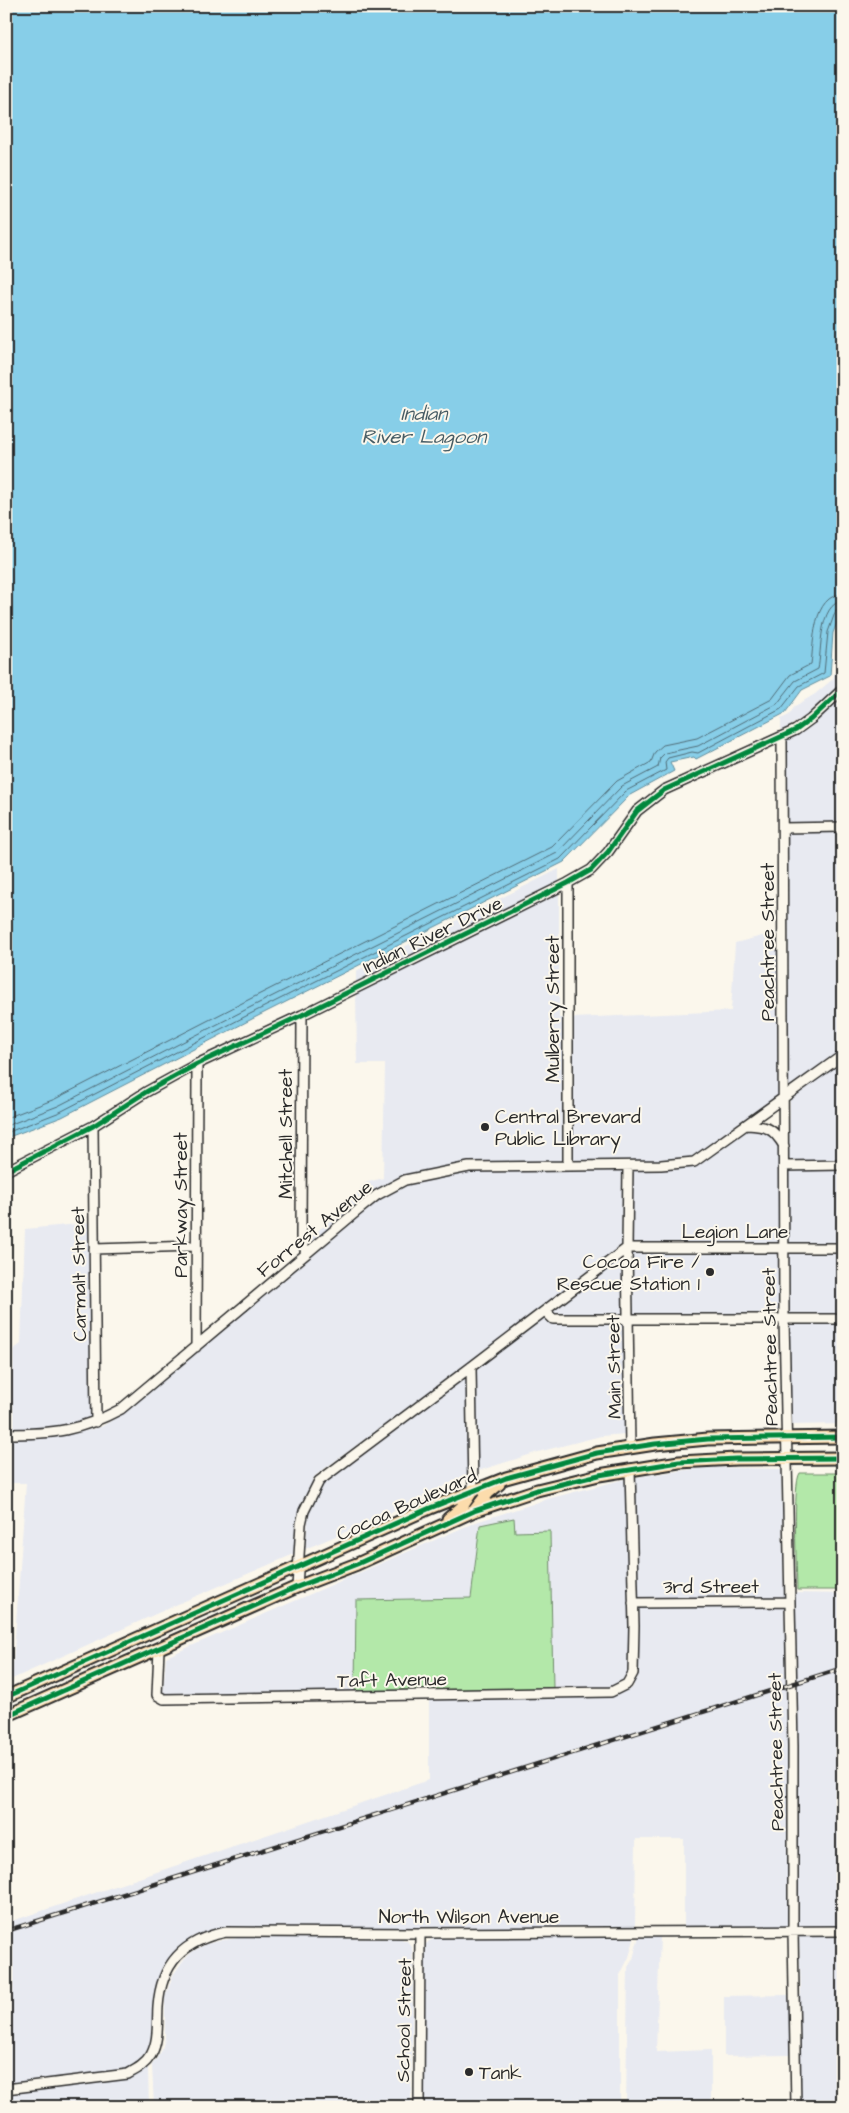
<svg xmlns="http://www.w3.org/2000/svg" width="849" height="2113" viewBox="0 0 849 2113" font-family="'Architects Daughter',sans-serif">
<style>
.built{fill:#e8eaf1}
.green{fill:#b3e8a9;stroke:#6f8a6a}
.water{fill:#87cee8;stroke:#628d9c}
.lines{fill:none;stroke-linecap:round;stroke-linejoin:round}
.shore{stroke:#506c77;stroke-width:1}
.minor-casing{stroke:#2b2b2b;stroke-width:12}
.major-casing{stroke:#2b2b2b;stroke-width:15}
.minor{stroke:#fbf7ec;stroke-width:9}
.major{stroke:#fcdcac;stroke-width:11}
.rail-casing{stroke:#2b2b2b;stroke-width:4.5}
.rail{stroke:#fbf7ec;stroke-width:2.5;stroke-dasharray:8;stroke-linecap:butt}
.cycleway-casing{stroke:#fbf7ec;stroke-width:8}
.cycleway{stroke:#00873e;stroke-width:5}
.poi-dot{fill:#2b2b2b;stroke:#fbf7ec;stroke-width:2}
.labels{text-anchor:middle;stroke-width:4;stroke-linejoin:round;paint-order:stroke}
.street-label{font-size:19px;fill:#2b2b2b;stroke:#fbf7ec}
.poi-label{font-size:19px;fill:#2b2b2b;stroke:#fbf7ec;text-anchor:start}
.water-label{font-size:20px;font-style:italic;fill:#475c64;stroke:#fbf7ec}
</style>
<rect width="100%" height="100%" fill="#fbf7ec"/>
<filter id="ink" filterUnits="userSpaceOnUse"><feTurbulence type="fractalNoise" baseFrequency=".02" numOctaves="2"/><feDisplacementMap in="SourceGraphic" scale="10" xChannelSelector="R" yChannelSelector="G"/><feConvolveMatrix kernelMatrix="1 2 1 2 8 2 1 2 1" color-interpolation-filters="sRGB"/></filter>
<g filter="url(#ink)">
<path class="built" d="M 843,668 L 843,683 L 807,715 L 781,732 L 781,719 L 789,715 L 795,706 L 815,694 L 833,679 L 834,674 Z
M 843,695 L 843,823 L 788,823 L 787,739 L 815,722 Z
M 788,832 L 843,832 L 843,1049 L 789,1089 Z
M 559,869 L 559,882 L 356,983 L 356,971 Z
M 559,893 L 559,1018 L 563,1018 L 563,1162 L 469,1162 L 404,1176 L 373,1192 L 308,1245 L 307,1240 L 344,1209 L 365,1183 L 383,1178 L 385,1064 L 357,1064 L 356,993 Z
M 778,932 L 779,1096 L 692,1157 L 671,1161 L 573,1161 L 573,1018 L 731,1011 L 735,943 Z
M 843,1061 L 843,1160 L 789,1161 L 789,1149 L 791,1148 L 789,1145 L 790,1100 Z
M 748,1130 L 761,1130 L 772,1136 L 779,1148 L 779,1243 L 632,1244 L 633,1170 L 672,1170 L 694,1166 Z
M 843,1169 L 843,1244 L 789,1243 L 789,1170 Z
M 622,1170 L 621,1246 L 469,1363 L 466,1363 L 466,1365 L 316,1475 L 312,1480 L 313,1481 L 299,1510 L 296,1524 L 294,1554 L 180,1603 L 12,1679 L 26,1483 L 6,1483 L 6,1438 L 45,1438 L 72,1434 L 101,1427 L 124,1413 L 198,1351 L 201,1351 L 201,1349 L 359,1215 L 380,1199 L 407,1184 L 469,1171 Z
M 89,1223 L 91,1419 L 70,1426 L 44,1429 L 6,1429 L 6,1355 L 21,1344 L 25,1229 Z
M 779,1252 L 779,1313 L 634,1315 L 632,1253 Z
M 789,1252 L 843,1252 L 843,1314 L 789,1313 Z
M 622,1258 L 624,1315 L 555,1314 L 552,1311 Z
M 545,1317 L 553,1323 L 624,1323 L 625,1434 L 601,1436 L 538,1452 L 478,1471 L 476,1369 Z
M 789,1322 L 843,1323 L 843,1424 L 791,1425 Z
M 466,1377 L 468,1474 L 391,1513 L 305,1549 L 309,1512 L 323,1483 Z
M 708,1467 L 781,1469 L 784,1597 L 638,1598 L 635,1477 Z
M 625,1479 L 629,1626 L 628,1672 L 623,1681 L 610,1687 L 553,1688 L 550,1531 L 515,1532 L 513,1518 L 480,1526 L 471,1598 L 356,1600 L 355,1691 L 163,1693 L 166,1657 L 476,1522 L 551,1498 Z
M 794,1593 L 843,1594 L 843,1926 L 798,1927 L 798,1746 Z
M 784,1606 L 788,1746 L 788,1927 L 684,1927 L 684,1839 L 636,1839 L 635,1927 L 420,1929 L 226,1927 L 210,1931 L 194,1936 L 183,1944 L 165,1965 L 155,1989 L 152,2036 L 147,2053 L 138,2064 L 126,2070 L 6,2085 L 6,1923 L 429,1780 L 429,1699 L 613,1695 L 627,1689 L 630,1690 L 634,1686 L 633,1684 L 638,1673 L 638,1607 Z
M 843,1935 L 843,2107 L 801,2107 L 799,1995 L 801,1995 L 799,1936 Z
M 635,1936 L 629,1957 L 620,1975 L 620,2107 L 423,2107 L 423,1954 L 424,1946 L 429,1941 L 436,1938 Z
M 639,1936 L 660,1936 L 656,2052 L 711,2050 L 711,2107 L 626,2107 L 628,1967 L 633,1959 Z
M 246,1937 L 401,1939 L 407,1941 L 412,1947 L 413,1970 L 411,2107 L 154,2107 L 152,2065 L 161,2052 L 165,2039 L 165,1997 L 173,1975 L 182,1962 L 192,1952 L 206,1944 L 223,1940 Z
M 789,1995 L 790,2055 L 724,2056 L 724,1996 Z
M 148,2067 L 149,2107 L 6,2107 L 6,2094 L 128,2079 L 144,2071 Z"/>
<path class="green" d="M 800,1473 L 843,1473 L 843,1590 L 797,1590 C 797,1572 792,1484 800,1473 Z
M 514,1518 L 515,1532 L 550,1531 L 553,1688 L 355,1691 L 356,1600 L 471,1598 L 480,1525 Z"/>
<path class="water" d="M 6,6 L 843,6 L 843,607 L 833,633 L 830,676 L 802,690 L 785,713 L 696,759 L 694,757 L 670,762 L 674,771 L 630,795 L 564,862 L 254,1018 L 62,1117 L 6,1138 Z"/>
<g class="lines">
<path class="shore" d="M 6,1118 L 55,1099 L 246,1001 L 552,847 L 617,781 L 651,762 L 655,752 L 663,745 L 697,738 L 772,699 L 790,675 L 811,664 C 814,643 812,595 843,594
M 6,1126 L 58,1106 L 249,1008 L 557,853 L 622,786 L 658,767 L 660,758 L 665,753 L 698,746 L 777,704 L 795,681 L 818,669 C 822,652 818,603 843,601
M 6,1133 L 60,1112 L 252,1013 L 560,859 L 626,791 L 666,770 L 665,762 L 668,758 L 692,752 L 698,753 L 781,709 L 799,686 L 824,673 L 828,632 L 836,610 L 843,607"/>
<g class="minor-casing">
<path id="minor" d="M 782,737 L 784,1318 L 793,1746 L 793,1931 L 796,2107
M 783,828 L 843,827
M 568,883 L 568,1166
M 302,1015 L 301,1237 L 306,1253
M 747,1125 C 767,1126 773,1128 784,1146
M 93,1126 L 96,1422
M 628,1166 L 627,1248 L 630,1447
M 784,1166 L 843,1165
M 6,1171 L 93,1126 L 146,1092 L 197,1064 L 302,1015 L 568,883 L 591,870 L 608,852 L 637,811 L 664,790 L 796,730 L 811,719 L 843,689
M 94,1249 L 196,1246
M 545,1311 L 553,1319 L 843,1319
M 196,1347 L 197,1064
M 471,1367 L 473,1490
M 6,1434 C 53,1434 80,1431 121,1409 L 356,1212 L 377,1195 L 405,1180 L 469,1167 L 661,1165 L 694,1162 L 843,1055
M 297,1587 L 301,1524 L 304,1511 L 319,1481 L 471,1367 L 627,1248 L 843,1248
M 633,1603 L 789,1602
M 159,1649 L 157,1695 L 164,1699 L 611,1692 L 627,1684 L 633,1673 L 634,1626 L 630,1469
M 6,2089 L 128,2074 C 137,2069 145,2065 151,2055 C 159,2041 157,2023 158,2007 C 161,1963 184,1940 226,1932 L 420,1933 L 843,1931
M 419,2107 L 420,1933"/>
</g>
<g class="major-casing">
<path id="major" d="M 474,1511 L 488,1493 L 499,1484
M 448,1519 L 462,1507 L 473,1490
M 6,1697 L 430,1508 L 506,1478 L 597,1453 L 655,1444 L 708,1439 L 843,1437
M 6,1716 L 297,1587 L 357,1564 L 474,1511 L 537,1490 L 599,1475 L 679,1462 L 736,1459 L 843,1458"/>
</g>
<use href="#minor" class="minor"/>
<use href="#major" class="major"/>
<g class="rail-casing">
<path id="rail" d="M 6,1931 L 843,1668"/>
</g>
<use href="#rail" class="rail"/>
<g class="cycleway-casing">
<path id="cycleway" d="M 6,1171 L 93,1126 L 146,1092 L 197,1064 L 302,1015 L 568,883 L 591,870 L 608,852 L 637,811 L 664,790 L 796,730 L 811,719 L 843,689
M 6,1697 L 430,1508 L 506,1478 L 597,1453 L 655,1444 L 708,1439 L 843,1437
M 6,1716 L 297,1587 L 357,1564 L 474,1511 L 537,1490 L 599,1475 L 679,1462 L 736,1459 L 843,1458"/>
</g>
<use href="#cycleway" class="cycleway"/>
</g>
</g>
<g class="poi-dot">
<circle cx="485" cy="1127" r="5"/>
<circle cx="710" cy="1272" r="5"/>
<circle cx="469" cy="2072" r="5"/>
</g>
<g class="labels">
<g class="street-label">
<text transform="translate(432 934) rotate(-26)" y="7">Indian River Drive</text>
<text transform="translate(767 942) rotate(-90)" y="7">Peachtree Street</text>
<text transform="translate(552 1009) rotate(-90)" y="7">Mulberry Street</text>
<text transform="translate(285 1134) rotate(-90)" y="7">Mitchell Street</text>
<text transform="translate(180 1205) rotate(-90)" y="7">Parkway Street</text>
<text transform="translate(314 1228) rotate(-39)" y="7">Forrest Avenue</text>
<text x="735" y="1238">Legion Lane</text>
<text transform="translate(78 1274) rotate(-91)" y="7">Carmalt Street</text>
<text transform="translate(769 1347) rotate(-91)" y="7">Peachtree Street</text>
<text transform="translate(613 1367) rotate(-91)" y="7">Main Street</text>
<text transform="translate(406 1504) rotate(-24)" y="7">Cocoa Boulevard</text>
<text x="711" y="1593">3rd Street</text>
<text transform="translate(392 1679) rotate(-1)" y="7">Taft Avenue</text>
<text transform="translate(775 1752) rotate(-91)" y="7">Peachtree Street</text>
<text x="469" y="1923">North Wilson Avenue</text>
<text transform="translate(403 2020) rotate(-89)" y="7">School Street</text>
</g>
<g class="poi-label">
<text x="495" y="1123">Central Brevard<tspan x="495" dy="22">Public Library</tspan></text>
<text x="700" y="1268" text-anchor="end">Cocoa Fire /<tspan x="700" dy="22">Rescue Station 1</tspan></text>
<text x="479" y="2079">Tank</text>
</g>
<g class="water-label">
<text x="424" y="420">Indian<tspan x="424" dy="23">River Lagoon</tspan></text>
</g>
</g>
<rect width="849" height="2113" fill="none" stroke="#fbf7ec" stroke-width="25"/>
<rect x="12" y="12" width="824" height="2088" fill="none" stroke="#2b2b2b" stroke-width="2" filter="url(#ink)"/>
</svg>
